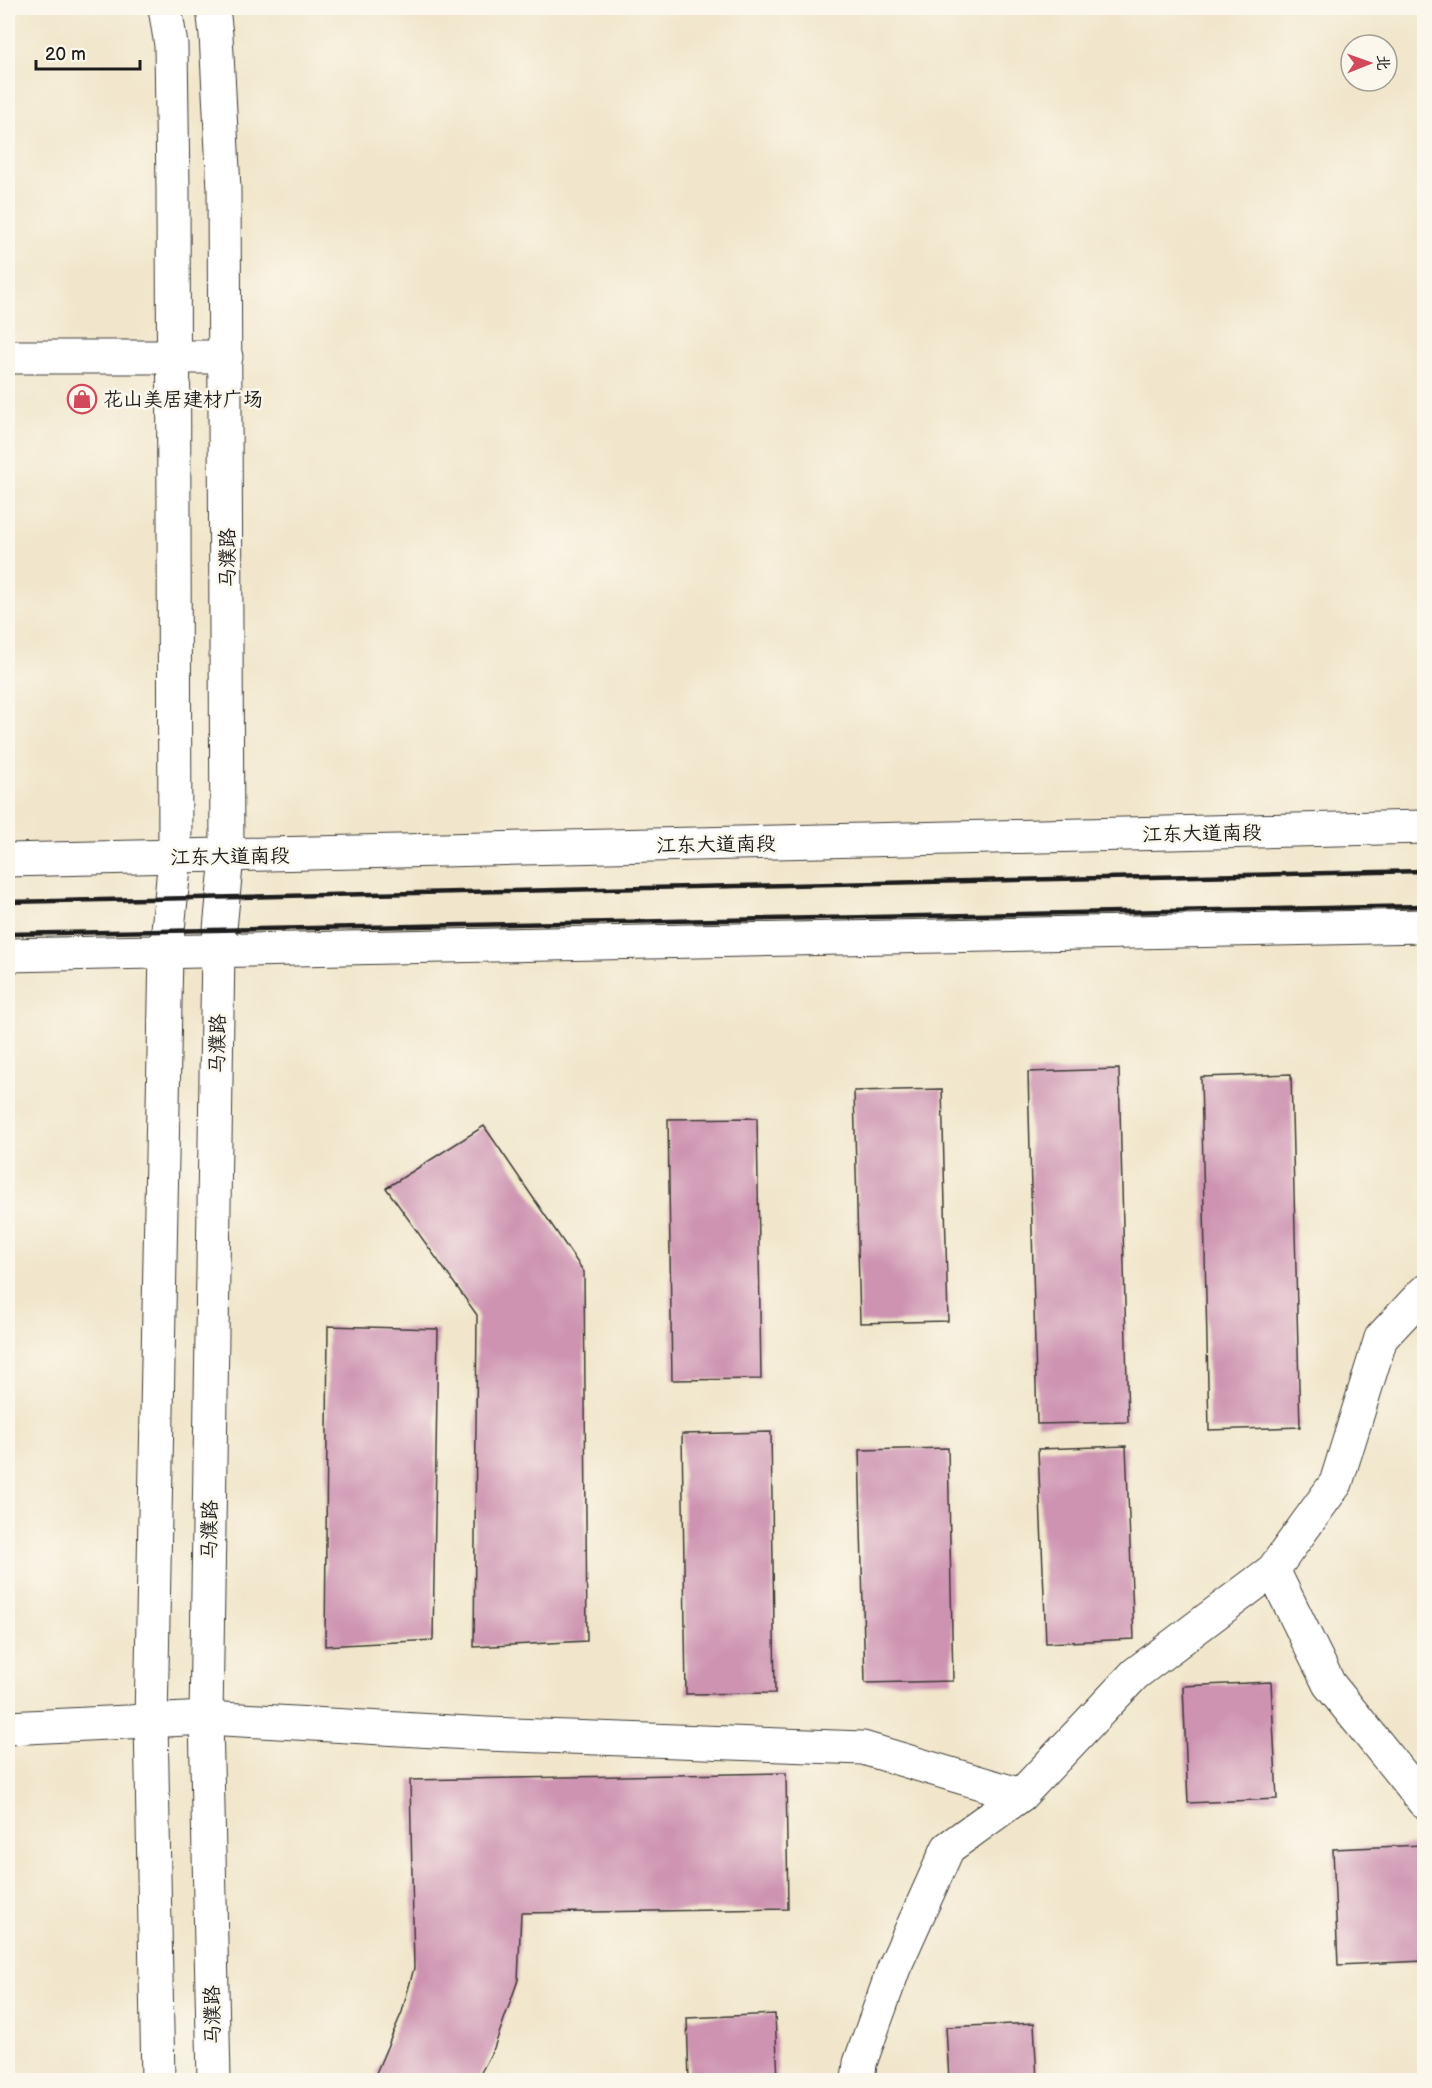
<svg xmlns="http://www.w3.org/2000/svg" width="1432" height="2088" viewBox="0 0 1432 2088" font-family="'Balsamiq Sans','LXGW WenKai TC',sans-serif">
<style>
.building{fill:#cd93b1}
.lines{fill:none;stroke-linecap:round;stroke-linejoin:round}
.minor-casing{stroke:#3c3a36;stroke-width:35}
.secondary-casing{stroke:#3c3a36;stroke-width:35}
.primary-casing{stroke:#3c3a36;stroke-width:35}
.minor{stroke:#fff;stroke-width:33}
.secondary{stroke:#fff;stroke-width:33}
.primary{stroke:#fff;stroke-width:33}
.rail{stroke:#1c1c1c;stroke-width:4.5}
.labels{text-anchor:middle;stroke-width:5;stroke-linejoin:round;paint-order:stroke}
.poi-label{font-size:20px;fill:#1c1c1c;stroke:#fbf7ec;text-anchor:start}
.street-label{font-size:20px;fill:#1c1c1c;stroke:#fbf7ec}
</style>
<rect width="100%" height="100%" fill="#fbf7ec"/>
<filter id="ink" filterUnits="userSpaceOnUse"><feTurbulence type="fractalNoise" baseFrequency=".0167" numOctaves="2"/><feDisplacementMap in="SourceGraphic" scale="12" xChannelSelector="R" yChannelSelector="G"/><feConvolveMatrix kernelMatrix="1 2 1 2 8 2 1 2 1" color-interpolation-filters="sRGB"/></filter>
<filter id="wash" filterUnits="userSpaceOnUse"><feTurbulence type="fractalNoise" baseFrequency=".008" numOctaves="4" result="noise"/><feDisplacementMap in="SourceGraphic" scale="24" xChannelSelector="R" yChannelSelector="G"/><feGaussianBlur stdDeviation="1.35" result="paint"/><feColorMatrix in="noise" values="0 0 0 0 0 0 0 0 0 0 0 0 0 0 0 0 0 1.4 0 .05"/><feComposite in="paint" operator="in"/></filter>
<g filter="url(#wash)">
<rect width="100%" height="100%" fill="#f1e6cb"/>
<g id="blocks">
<path class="building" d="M 1119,1069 L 1128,1422 L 1037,1424 L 1028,1072 Z
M 1291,1074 L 1300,1427 L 1209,1430 L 1201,1077 Z
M 942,1089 L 948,1321 L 860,1323 L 854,1091 Z
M 757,1118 L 761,1379 L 672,1380 L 668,1119 Z
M 484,1126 L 584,1272 L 587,1641 L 474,1647 L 477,1315 L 386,1188 Z
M 1424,1322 L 1424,1358 L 1423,1358 L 1421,1323 Z
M 328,1326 L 438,1329 L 433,1640 L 325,1646 Z
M 771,1432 L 775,1693 L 686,1694 L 682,1434 Z
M 1126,1446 L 1134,1639 L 1046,1643 L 1038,1449 Z
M 948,1448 L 953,1681 L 865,1683 L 859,1450 Z
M 1271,1682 L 1277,1799 L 1188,1803 L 1183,1686 Z
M 786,1773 L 788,1909 L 521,1913 L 518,1980 L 494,2048 L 477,2080 L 397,2080 L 376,2073 L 402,2012 L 414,1968 L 410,1780 Z
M 1422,1845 L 1424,1961 L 1338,1965 L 1333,1849 Z
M 775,2014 L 778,2080 L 689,2080 L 687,2018 Z
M 1034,2023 L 1037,2080 L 949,2080 L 946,2027 Z"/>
</g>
</g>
<g filter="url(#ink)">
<use href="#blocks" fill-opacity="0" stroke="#3c3a36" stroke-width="1.5"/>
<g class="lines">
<g class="minor-casing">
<path id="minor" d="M 8,357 L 226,357
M 1273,1570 L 1336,1483 L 1381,1338 L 1424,1292
M 8,1728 L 206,1718 L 487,1734 L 863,1748 L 1021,1795
M 858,2080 L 860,2063 L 894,1968 L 948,1848 L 1021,1795 L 1135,1674 L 1273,1570 L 1329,1684 L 1424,1802"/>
</g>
<g class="secondary-casing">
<path id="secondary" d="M 213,8 L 216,35 L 224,189 L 227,856 L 218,950 L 206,1718 L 214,2080
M 158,2080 L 151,1721 L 166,951 L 175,857 L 173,189 L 171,45 L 165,8"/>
</g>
<g class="primary-casing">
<path id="primary" d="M 8,860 L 1424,827
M 8,955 L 1424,926"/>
</g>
<use href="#minor" class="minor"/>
<use href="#secondary" class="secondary"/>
<use href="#primary" class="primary"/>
<path class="rail" d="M 8,902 L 1424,871
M 8,934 L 1424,906"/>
</g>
</g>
<defs>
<g id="shop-ring" transform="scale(1.5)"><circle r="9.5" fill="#fbf7ec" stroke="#d1495b" stroke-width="1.5"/><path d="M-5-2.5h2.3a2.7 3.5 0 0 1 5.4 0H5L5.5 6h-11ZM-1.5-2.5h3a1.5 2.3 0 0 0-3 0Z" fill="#d1495b"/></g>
</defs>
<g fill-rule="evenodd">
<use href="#shop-ring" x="82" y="399"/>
</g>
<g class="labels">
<g class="poi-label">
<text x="103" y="406">花山美居建材广场</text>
</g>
<g class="street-label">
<text transform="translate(227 558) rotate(-90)" y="7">马濮路</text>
<text transform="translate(1202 833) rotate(-1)" y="7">江东大道南段</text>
<text transform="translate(716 844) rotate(-1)" y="7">江东大道南段</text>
<text transform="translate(230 856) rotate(-1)" y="7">江东大道南段</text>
<text transform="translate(217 1044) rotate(-89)" y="7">马濮路</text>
<text transform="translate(209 1530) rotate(-89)" y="7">马濮路</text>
<text transform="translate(212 2015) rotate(-91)" y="7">马濮路</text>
</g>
</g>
<rect width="1432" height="2088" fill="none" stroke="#fbf7ec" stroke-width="30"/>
<g transform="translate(1369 63) rotate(89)"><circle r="28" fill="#fbf7ec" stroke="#a29f99" stroke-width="1.5"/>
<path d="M0-4.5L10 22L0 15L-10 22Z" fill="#d1495b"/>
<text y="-9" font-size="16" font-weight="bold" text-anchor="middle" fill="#1c1c1c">北</text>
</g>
<path d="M36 60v9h104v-9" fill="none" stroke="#1c1c1c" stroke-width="3"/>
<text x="45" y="60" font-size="18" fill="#1c1c1c" stroke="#fbf7ec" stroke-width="4.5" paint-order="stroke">20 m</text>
</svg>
